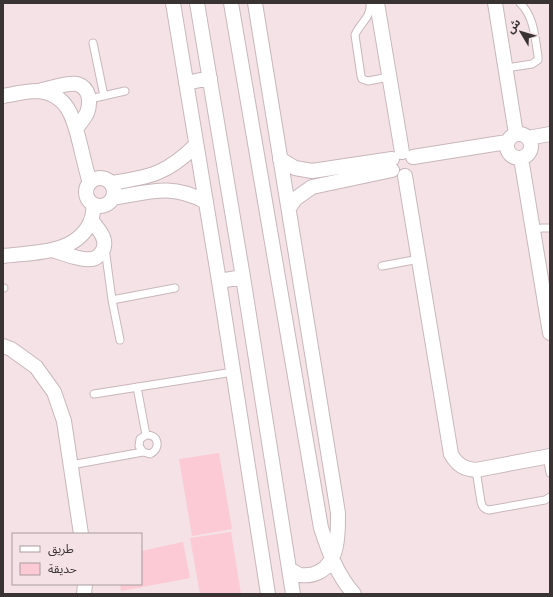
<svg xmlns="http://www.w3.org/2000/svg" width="553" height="597" viewBox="0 0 553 597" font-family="Barlow,'Noto Sans Arabic',sans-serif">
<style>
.park{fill:#fccad4}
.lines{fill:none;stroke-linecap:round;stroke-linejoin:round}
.service-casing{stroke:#c8b7bb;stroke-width:9}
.minor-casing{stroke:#c8b7bb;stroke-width:16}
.service{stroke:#fff;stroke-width:7}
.minor{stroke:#fff;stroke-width:14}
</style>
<rect width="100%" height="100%" fill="#f4e2e6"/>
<path class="park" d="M 219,453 L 232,529 L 192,536 L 179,459 Z
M 231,532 L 241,594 L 200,594 L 190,538 Z
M 183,542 L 190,578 L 121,591 L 120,584 L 141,584 L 141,551 Z"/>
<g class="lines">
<g class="service-casing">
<path id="service" d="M 370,3 C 372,17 359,24 355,35 L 361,76 L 362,79 L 368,81 L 389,77
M 93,43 L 104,96
M 506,68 L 532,64 L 538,60 L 538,56 C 535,38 534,16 520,3
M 90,99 L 125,91
M 533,229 L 543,228 L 550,228
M 105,248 L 112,300 L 120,340
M 382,266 L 419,259
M 3,288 L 4,288
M 112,300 L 175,288
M 137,387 L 146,435
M 94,394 L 233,372
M 547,456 L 550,473
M 71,465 L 143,452 L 150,454 C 161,449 159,434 146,435 L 140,439 L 139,446 L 143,452
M 476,470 L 481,502 C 482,507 484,509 489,510 L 545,500 L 550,497"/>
</g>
<g class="minor-casing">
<path id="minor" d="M 173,3 L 219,281 L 268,594
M 197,3 L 243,277 L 293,594
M 231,3 L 321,528 C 329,552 337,575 354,594
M 255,3 L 338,513 C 338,532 339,562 319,572 C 313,575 307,576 300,575 C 297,574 293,571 289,569
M 377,3 L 402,152
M 495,3 L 516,134
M 186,83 L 210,78
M 39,91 C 48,89 68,82 77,84 C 90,88 91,102 87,113 C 84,119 79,124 76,129
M 3,96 C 14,94 26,91 37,91 C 68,93 74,119 80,144 C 83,157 86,170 90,183
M507 146a12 12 0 1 1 24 0a12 12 0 1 1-24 0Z
M 528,138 L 550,134
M 413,157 L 507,142
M 521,158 L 550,333
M 280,159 L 295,168 L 312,171 L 392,159
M 405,176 L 451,454 C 457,465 464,469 476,470 L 550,456
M86 192a14 14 0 1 1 28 0a14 14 0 1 1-28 0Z
M 111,183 C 150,177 167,174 196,145
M 113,198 C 150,192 171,183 206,202
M 289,208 L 295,199 L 312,187 L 392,170
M 52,250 C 62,253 82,261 92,259 C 95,259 100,255 102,252 C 109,240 99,230 91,220
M 3,256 C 34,252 76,255 91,221 C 93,216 93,210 94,205
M 219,281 L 243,277
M 3,346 L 11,349 L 36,367 L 54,392 L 64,421 L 81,534
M 84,594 L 85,584"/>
</g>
<use href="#service" class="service"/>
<use href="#minor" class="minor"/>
</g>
<rect width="553" height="597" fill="none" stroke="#393334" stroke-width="8"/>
<rect x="12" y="533" width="130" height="52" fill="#f4e2e6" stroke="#a99c9f"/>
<rect x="20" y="546" width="20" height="6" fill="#ffffff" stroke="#a99c9f"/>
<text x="48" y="553" font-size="12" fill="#393334">طريق</text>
<rect x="20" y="563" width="20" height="12" fill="#fccad4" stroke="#a99c9f"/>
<text x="48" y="573" font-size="12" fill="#393334">حديقة</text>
<g transform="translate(521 32) rotate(308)" stroke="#f4e2e6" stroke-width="3" paint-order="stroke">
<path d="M0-3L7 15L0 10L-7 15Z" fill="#393334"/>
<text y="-6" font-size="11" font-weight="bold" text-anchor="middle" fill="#393334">ش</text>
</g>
</svg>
